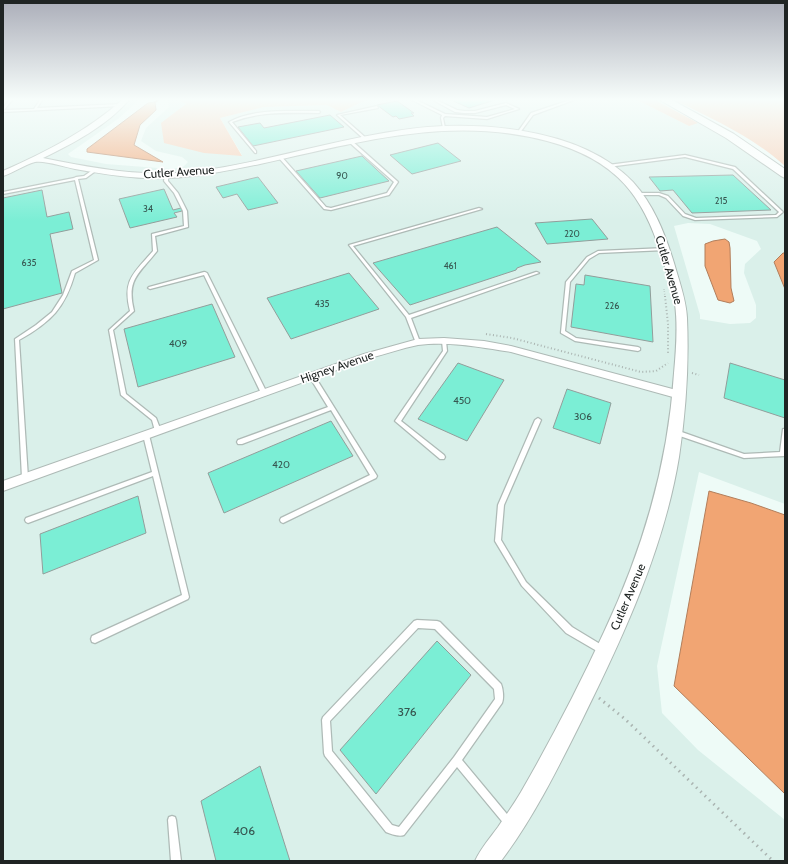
<svg xmlns="http://www.w3.org/2000/svg" width="788" height="864" viewBox="0 0 788 864" font-family="Cabin,sans-serif">
<style>
.built{fill:#daf0ea;fill-rule:evenodd}
.green{fill:#f8cdb3}
.water{fill:#f1a573;stroke:#b27e5b}
.lines{fill:none;stroke-linecap:round;stroke-linejoin:round}
.stream{stroke:#b27e5b;stroke-width:2}
.building{fill:#7beed5;stroke:#929e9b}
.service-casing{stroke:#aebab6;stroke-width:2.5}
.minor-casing{stroke:#aebab6;stroke-width:2}
.tertiary-casing{stroke:#aebab6;stroke-width:2}
.motorway-casing{stroke:#aebab6;stroke-width:2}
.path-far2{stroke:#aab4b1;stroke-width:1.5;stroke-dasharray:0.5 2;stroke-linecap:butt}
.path-far1{stroke:#aab4b1;stroke-width:2;stroke-dasharray:1 2.5;stroke-linecap:butt}
.path{stroke:#aab4b1;stroke-width:3;stroke-dasharray:1.5 4.5;stroke-linecap:butt}
.service{fill:#fff;fill-rule:evenodd}
.minor{fill:#fff;fill-rule:evenodd}
.tertiary{fill:#fff;fill-rule:evenodd}
.motorway{fill:#fff;fill-rule:evenodd}
.labels{text-anchor:middle;stroke-width:3.5;stroke-linejoin:round;paint-order:stroke}
.far-number-label{font-size:9px;fill:#365650}
.number-label{font-size:10px;fill:#365650}
.street-label{font-size:12px;fill:#1f2423;stroke:#fff}
.near-number-label{font-size:12px;fill:#365650}
</style>
<rect width="100%" height="100%" fill="#eefbf7"/>
<path class="built" d="M 3,100 L 139,100 L 118,119 L 68,154 L 71,157 L 106,164 L 171,169 L 183,167 L 188,162 L 182,157 L 156,151 L 141,141 L 146,128 L 169,107 L 168,100 L 179,100 L 186,103 L 242,155 L 220,118 L 264,107 L 327,105 L 341,112 L 366,100 L 637,100 L 689,126 L 698,122 L 655,100 L 664,100 L 688,110 L 785,177 L 785,253 L 783,253 L 774,262 L 785,289 L 785,504 L 699,472 L 657,666 L 662,713 L 698,750 L 785,820 L 785,861 L 3,861 ZM 688,223 L 710,224 L 757,241 L 761,249 L 745,264 L 744,273 L 756,305 L 756,318 L 750,323 L 730,324 L 700,319 L 700,315 L 674,226 Z"/>
<path class="green" d="M 179,100 L 366,100 L 341,112 L 327,105 L 264,107 L 220,118 L 242,156 L 204,153 L 164,143 L 161,123 L 186,104 Z
M 637,100 L 655,100 L 698,123 L 689,126 Z
M 674,100 L 785,100 L 785,166 C 753,137 713,119 674,100 Z"/>
<path class="water" d="M 155,102 L 156,110 L 140,125 L 134,145 L 163,162 L 87,152 L 87,149 L 148,103 Z
M 725,239 L 729,242 L 730,248 L 731,288 L 734,301 L 730,303 L 718,300 L 705,266 L 705,244 L 713,241 Z
M 783,253 L 785,253 L 785,289 L 774,262 Z
M 709,491 L 751,503 L 785,515 L 785,794 L 674,686 Z"/>
<g class="lines">
<path class="stream" d="M 155,102 L 158,100"/>
</g>
<path class="building" d="M 451,100 L 495,100 L 469,108 Z
M 397,101 L 414,113 L 411,113 L 414,116 L 399,119 L 396,116 L 393,117 L 377,105 Z
M 330,115 L 344,127 L 253,146 L 238,127 L 260,123 L 264,128 Z
M 438,143 L 461,161 L 412,174 L 390,155 Z
M 362,156 L 389,181 L 320,198 L 296,171 Z
M 733,175 L 771,210 L 692,213 L 673,190 L 660,191 L 649,177 Z
M 258,177 L 278,203 L 248,210 L 237,194 L 223,198 L 216,187 Z
M 164,189 L 173,210 L 181,208 L 182,211 L 174,213 L 177,217 L 130,228 L 119,199 Z
M 42,190 L 47,217 L 69,212 L 73,229 L 50,234 L 62,293 L 3,309 L 3,198 Z
M 592,219 L 608,239 L 547,244 L 535,223 Z
M 497,227 L 541,262 L 525,265 L 517,268 L 516,270 L 410,305 L 373,263 Z
M 349,273 L 379,309 L 291,339 L 267,298 Z
M 585,275 L 650,286 L 653,342 L 571,327 L 576,284 L 584,285 Z
M 212,304 L 235,357 L 138,387 L 124,329 Z
M 458,363 L 504,380 L 467,441 L 418,419 Z
M 730,363 L 785,380 L 785,418 L 724,398 Z
M 567,389 L 611,403 L 600,444 L 553,428 Z
M 331,421 L 353,456 L 224,513 L 208,473 Z
M 138,496 L 146,533 L 43,574 L 40,534 Z
M 437,641 L 471,675 L 376,794 L 340,750 Z
M 260,766 L 290,861 L 216,861 L 201,801 Z"/>
<g class="lines">
<g class="service-casing">
<path id="service" d="M 9,100 L 12,100 L 4,110 L 34,109 L 40,100 L 42,100 L 37,108 L 121,104 L 122,105 L 121,106 L 3,112 L 3,108 Z
M 412,100 L 416,100 L 445,114 L 487,117 L 515,109 L 506,105 L 475,113 L 464,113 L 455,112 L 433,100 L 436,100 L 457,110 L 464,111 L 475,111 L 506,103 L 519,109 L 487,119 L 445,116 L 443,118 L 445,128 L 444,129 L 443,128 L 441,118 L 442,115 Z
M 570,100 L 574,100 L 533,115 L 519,134 L 517,133 L 531,113 Z
M 377,106 L 378,108 L 340,115 L 366,138 L 366,139 L 365,140 L 337,115 Z
M 297,111 L 319,111 L 320,112 L 319,113 C 289,113 260,111 232,122 L 256,151 L 256,153 L 255,153 L 229,122 C 249,111 274,111 297,111 Z
M 350,141 L 352,141 L 397,181 L 398,182 L 389,195 L 331,210 L 324,209 L 278,157 L 281,156 L 326,207 L 331,208 L 387,193 L 394,182 L 350,143 Z
M 685,155 L 735,167 L 783,212 L 777,217 L 695,220 L 683,216 L 666,198 L 659,195 L 639,195 L 637,194 L 639,193 L 659,193 L 668,196 L 685,214 L 696,218 L 776,215 L 779,212 L 733,169 L 685,157 L 608,167 L 606,166 L 608,165 Z
M 94,169 L 97,170 L 86,178 L 78,179 L 98,260 L 75,273 C 65,308 51,322 19,340 L 28,478 L 27,480 L 23,480 L 22,478 L 15,339 L 36,325 L 52,312 L 63,295 L 72,271 L 94,260 L 75,180 L 3,194 L 3,192 L 74,178 L 76,177 L 84,176 Z
M 165,175 L 168,176 L 168,181 L 178,193 L 187,211 L 188,227 L 155,236 L 157,251 C 139,274 126,279 134,311 L 113,330 L 126,394 L 156,418 L 161,431 L 160,433 L 156,433 L 155,431 L 152,420 L 121,395 L 109,330 L 130,311 C 122,280 134,273 153,251 L 152,234 L 184,226 L 183,211 L 174,193 L 164,181 Z
M 479,208 L 482,209 L 353,246 L 409,315 L 536,272 L 537,272 L 539,273 L 411,318 L 420,342 L 418,344 L 416,343 L 406,317 L 349,245 Z
M 665,248 L 667,249 L 666,250 L 599,253 L 589,259 L 570,282 L 565,331 L 576,338 L 638,347 L 640,348 L 640,350 L 638,351 L 575,341 L 561,333 L 561,332 L 566,282 L 587,257 L 598,251 Z
M 204,272 L 205,272 L 207,273 L 267,393 L 266,394 L 262,394 L 261,393 L 204,275 L 150,289 L 148,288 L 149,287 Z
M 444,339 L 446,341 L 447,351 L 401,421 L 444,455 L 445,457 L 444,459 L 440,459 L 395,421 L 443,351 L 442,341 Z
M 312,374 L 314,375 L 377,476 L 376,478 L 283,523 L 281,522 L 280,520 L 281,518 L 370,475 L 331,410 L 242,444 L 238,444 L 237,442 L 238,440 L 328,407 L 309,376 Z
M 538,418 L 541,420 L 504,505 L 501,540 L 526,582 L 572,627 L 605,647 L 606,650 L 605,653 L 602,654 L 566,633 L 522,586 L 495,541 L 498,505 L 535,420 Z
M 783,429 L 785,429 L 785,456 L 744,458 L 674,434 L 673,432 L 674,430 L 676,430 L 744,454 L 780,452 Z
M 144,433 L 148,433 L 149,435 L 189,597 L 188,599 L 95,643 L 92,642 L 91,639 L 92,636 L 182,595 L 153,476 L 28,523 L 26,522 L 25,520 L 26,518 L 152,472 L 143,435 Z
M 417,620 L 437,621 L 440,622 L 501,684 C 503,689 504,698 502,703 L 462,760 L 511,819 L 512,822 L 511,825 L 508,826 L 505,825 L 457,767 L 404,835 C 399,837 391,834 386,832 L 325,756 L 324,753 L 322,720 L 323,717 L 414,621 ZM 418,628 L 435,629 L 494,689 L 495,699 L 454,757 L 399,827 L 392,825 L 332,751 L 330,721 Z
M 172,816 L 175,817 L 176,820 L 181,861 L 171,861 L 168,820 L 169,817 Z"/>
</g>
<g class="minor-casing">
<path id="minor" d="M 444,338 L 484,341 L 511,346 L 680,391 L 684,392 L 685,395 L 684,398 L 680,399 L 511,352 C 481,347 448,341 418,345 C 402,348 386,354 370,358 L 3,491 L 3,481 L 364,354 L 418,339 Z"/>
</g>
<g class="tertiary-casing">
<path id="tertiary" d="M 122,100 L 129,100 C 106,126 74,143 43,158 C 92,168 141,177 191,172 C 260,164 327,141 396,131 C 469,119 579,125 633,182 C 654,205 665,234 674,263 C 679,281 686,299 687,318 C 689,364 686,411 679,457 C 664,549 623,637 582,720 C 558,768 534,817 501,861 L 475,861 C 481,848 490,838 498,827 C 506,815 514,804 521,792 C 551,740 579,686 604,632 C 643,549 668,465 674,373 C 676,351 678,326 675,304 C 672,290 668,277 664,264 C 645,196 617,160 547,141 C 449,115 356,143 260,164 C 222,172 184,180 144,178 C 121,177 98,173 75,169 C 65,167 44,160 35,162 C 24,165 13,173 3,176 L 3,171 C 46,152 87,131 122,100 Z"/>
</g>
<g class="motorway-casing">
<path id="motorway" d="M 660,100 L 672,100 L 734,134 L 785,169 L 785,178 L 781,176 L 726,138 Z"/>
</g>
<path class="path-far2" d="M 664,289 L 665,297"/>
<path class="path-far1" d="M 665,296 L 668,324 L 668,353
M 486,334 L 512,338 L 641,372 L 656,371 L 668,363
M 692,373 L 699,375"/>
<path class="path" d="M 599,698 L 625,719 L 773,861"/>
<use href="#service" class="service"/>
<use href="#minor" class="minor"/>
<use href="#tertiary" class="tertiary"/>
<use href="#motorway" class="motorway"/>
</g>
<linearGradient id="sky" x2="0" y2="1"><stop stop-color="#abaeb9"/><stop offset="0.45" stop-color="#f7fdfb"/><stop offset="1" stop-color="#f7fdfb" stop-opacity="0"/></linearGradient>
<rect width="788" height="221" fill="url(#sky)"/>
<g class="labels">
<g class="far-number-label">
<text x="342" y="179">90</text>
<text x="721" y="204">215</text>
<text x="148" y="212">34</text>
<text x="572" y="237">220</text>
<text x="29" y="266">635</text>
<text x="450" y="269">461</text>
<text x="322" y="307">435</text>
<text x="612" y="309">226</text>
</g>
<g class="number-label">
<text x="178" y="347">409</text>
<text x="462" y="404">450</text>
<text x="583" y="420">306</text>
<text x="281" y="468">420</text>
</g>
<g class="street-label">
<text transform="translate(179 172) rotate(-4)" y="4">Cutler Avenue</text>
<text transform="translate(669 270) rotate(74)" y="4">Cutler Avenue</text>
<text transform="translate(337 367) rotate(-19)" y="4">Higney Avenue</text>
<text transform="translate(628 597) rotate(-67)" y="4">Cutler Avenue</text>
</g>
<g class="near-number-label">
<text x="407" y="716">376</text>
<text x="244" y="835">406</text>
</g>
</g>
<rect width="788" height="864" fill="none" stroke="#1f2423" stroke-width="8"/>
</svg>
